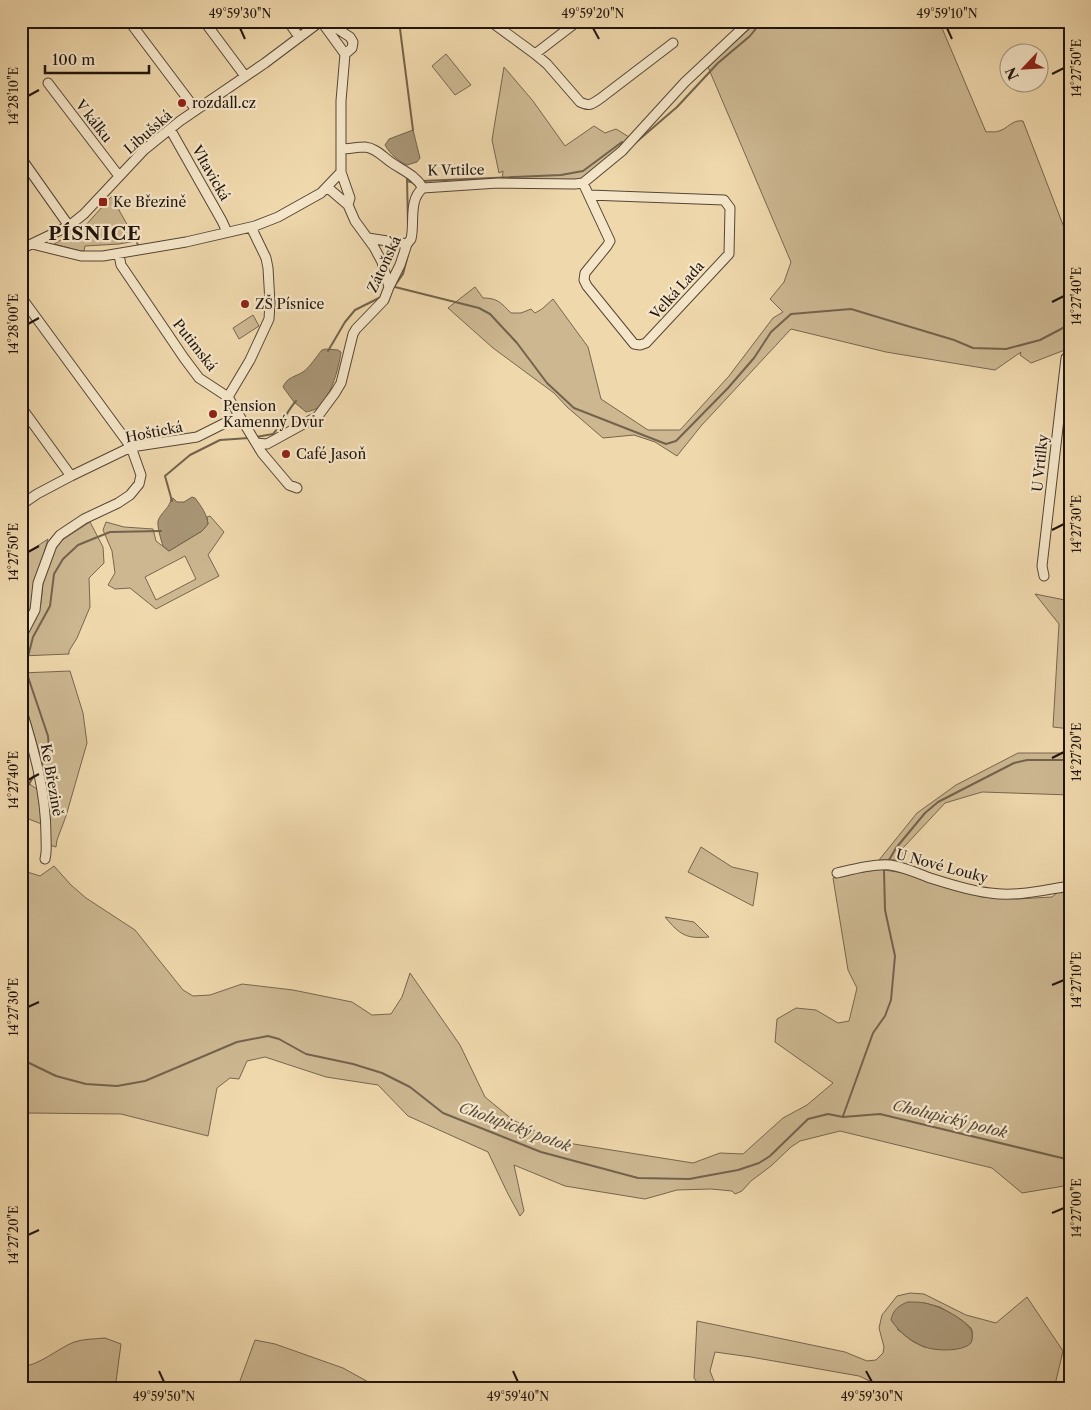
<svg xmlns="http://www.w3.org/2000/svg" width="1091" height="1410" viewBox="0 0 1091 1410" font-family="'Libre Caslon Text',serif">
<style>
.green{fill:#ccb791;stroke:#766650;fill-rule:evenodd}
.water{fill:#a99676;stroke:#73624c}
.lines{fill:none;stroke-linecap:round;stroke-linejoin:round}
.stream{stroke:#73624c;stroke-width:2}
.minor-casing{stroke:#544636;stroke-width:11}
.minor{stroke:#f5e6c9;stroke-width:9}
.ticks{fill:none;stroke:#21150e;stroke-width:2}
.poi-dot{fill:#8f2418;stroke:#f5e6c9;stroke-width:2}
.labels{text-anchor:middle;stroke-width:4.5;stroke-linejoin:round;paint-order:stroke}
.poi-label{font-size:14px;fill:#21150e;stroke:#f5e6c9;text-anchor:start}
.street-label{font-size:14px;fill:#21150e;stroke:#f5e6c9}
.water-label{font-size:15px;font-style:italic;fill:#574938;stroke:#f5e6c9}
.district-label{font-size:19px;font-weight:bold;letter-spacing:1px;fill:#21150e;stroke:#f5e6c9}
.neatline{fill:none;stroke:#21150e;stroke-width:2}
.ticks-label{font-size:12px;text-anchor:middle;fill:#21150e}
</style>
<rect width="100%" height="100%" fill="#efd8ac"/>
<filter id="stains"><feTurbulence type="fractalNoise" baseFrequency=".004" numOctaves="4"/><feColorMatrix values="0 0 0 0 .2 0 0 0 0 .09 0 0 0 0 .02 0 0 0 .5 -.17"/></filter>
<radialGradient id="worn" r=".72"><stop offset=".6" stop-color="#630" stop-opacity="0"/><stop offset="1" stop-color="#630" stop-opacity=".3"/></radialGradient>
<path class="green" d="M 758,21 L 939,21 L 986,132 C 991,131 994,133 999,131 C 1007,129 1013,119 1023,121 L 1070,243 L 1070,348 L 1031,363 L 1020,355 L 1021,352 L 995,370 L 886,352 L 791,329 L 701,426 L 677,456 L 655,442 L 634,435 L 603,438 L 567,407 L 554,393 L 493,348 L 448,308 L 475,287 L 483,298 C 498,298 501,303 511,313 L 521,313 L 531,309 L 535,313 L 542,309 L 553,299 L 588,347 L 601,399 L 648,430 L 680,430 L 729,376 L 773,318 L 783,312 L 770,299 L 784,282 L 791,262 L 708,67 Z
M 446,54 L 471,85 L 455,95 L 432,66 Z
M 504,67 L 533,101 L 565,146 L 594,126 L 605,133 L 616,129 L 629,137 L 622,148 L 580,181 L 502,180 L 503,171 L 499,173 L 492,140 Z
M 112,196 L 120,212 L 140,247 L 138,247 L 136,241 L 119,244 L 85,246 L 84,251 L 80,251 L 54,244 L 85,226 Z
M 253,315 L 259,326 L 239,339 L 233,328 Z
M 210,516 L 224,532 L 208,555 L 219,576 L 156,609 L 130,588 L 115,589 L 108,585 L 115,573 L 112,551 L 103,530 L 106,522 L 124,527 L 153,529 L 156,541 L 169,551 L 202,531 L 208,524 L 207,517 ZM 185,556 L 196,579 L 156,600 L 145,577 Z
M 90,522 L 103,547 L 104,563 L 89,578 L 90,607 L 77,638 L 69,651 L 69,654 L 21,656 L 21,644 L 36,619 L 41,603 L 43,583 L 56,544 Z
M 48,539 L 36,580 L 32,608 L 23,622 L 21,621 L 21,557 Z
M 1035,594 L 1070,601 L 1070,729 L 1053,727 L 1059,624 Z
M 70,671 L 83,713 L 87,743 L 66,816 L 57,840 L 56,847 L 49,845 L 46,776 L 21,690 L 21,673 Z
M 1018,753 L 1070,753 L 1070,795 L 982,792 L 945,803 L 903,848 L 903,860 L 879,860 L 917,813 L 956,785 Z
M 21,778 L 41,792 L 44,825 L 21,816 Z
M 701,847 L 732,867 L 758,873 L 753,906 L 688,872 Z
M 54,866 L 71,885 L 86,898 L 135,930 L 183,990 L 193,996 L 210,995 L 242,984 L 293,990 L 352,1002 L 372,1015 L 391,1014 L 402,997 L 410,973 L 460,1045 L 485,1097 L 513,1120 L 555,1141 L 693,1163 L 720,1153 L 743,1154 L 783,1118 L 807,1105 L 833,1083 L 775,1042 L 777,1019 L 796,1008 L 816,1010 L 838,1023 L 849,1021 L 857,988 L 848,970 L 833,878 L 878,869 L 904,873 L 982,897 L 1017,899 L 1052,897 L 1058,892 L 1070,890 L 1070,1185 L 1022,1193 L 992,1168 L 840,1131 L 800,1141 L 791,1147 L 771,1166 L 751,1181 L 742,1191 L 735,1194 L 732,1191 L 711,1189 L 677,1190 L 645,1199 L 565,1186 L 514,1165 L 524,1211 L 520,1216 L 508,1194 L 488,1152 L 408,1116 L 378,1085 L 326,1077 L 265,1057 L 247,1061 L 239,1079 L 230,1078 L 217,1088 L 208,1136 L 121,1114 L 29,1113 L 21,1145 L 21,870 L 40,876 Z
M 665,917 L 694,922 L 709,937 C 686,939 680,935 665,917 Z
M 910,1293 L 924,1294 L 966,1315 L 996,1323 L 1027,1297 L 1063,1351 L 1054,1389 L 887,1389 L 859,1376 L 751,1357 L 715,1352 L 710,1371 L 716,1386 L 699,1385 L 694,1378 L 697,1321 L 845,1352 L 867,1361 L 876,1360 L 883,1353 L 884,1347 L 879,1328 L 882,1315 L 897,1296 ZM 924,1303 L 940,1307 L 963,1321 L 971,1328 L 972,1331 L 972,1339 L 924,1347 L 912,1341 L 897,1329 Z
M 105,1338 L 121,1344 L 115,1389 L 21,1389 L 21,1367 C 40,1365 57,1349 74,1342 C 83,1339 95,1339 105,1338 Z
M 255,1340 L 275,1344 L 343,1368 L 381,1389 L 237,1389 Z"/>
<path class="water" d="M 413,130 L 420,158 L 417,162 L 407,165 C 398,161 390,154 385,145 L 389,139 Z
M 326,349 L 338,350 L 341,352 C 339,368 330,402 314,410 C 313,410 307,412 306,412 L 294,402 L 283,387 C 287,377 295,377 303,372 C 310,367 316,357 322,350 Z
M 192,497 L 195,498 C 201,506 207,514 208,524 L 202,531 L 169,551 L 163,546 C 161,540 157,526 158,521 C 161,512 170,508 171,499 L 173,498 L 177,502 L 184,502 Z
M 908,1302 C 914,1302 919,1302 925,1303 C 940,1306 964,1318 972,1331 C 972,1335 973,1339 971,1343 C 963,1352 935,1351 925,1347 C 911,1342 899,1332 891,1320 C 893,1310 899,1305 908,1302 Z"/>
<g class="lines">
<path class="stream" d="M 399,21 L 413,130
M 634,144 L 677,107 L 718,63 L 750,36 L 762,21
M 407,178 L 408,225
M 407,181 L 415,183
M 422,181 L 561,175 L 583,171 L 622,142
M 395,287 L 479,308 L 490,314 L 517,343 L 547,383 L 574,408 L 666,444 L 676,441 L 728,388 L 754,358 L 771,332 L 791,314 L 851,309 L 954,340 L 973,348 L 1006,349 L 1040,340 L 1061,329 L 1070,323
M 391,291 L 403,274 L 408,255
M 328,351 L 345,322 L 355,310 L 383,296
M 256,437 L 273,434 C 282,424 287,411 296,401
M 172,501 L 165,476 L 190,455 L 220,440 L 249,438
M 40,764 L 49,749 L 48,736 L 25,668 L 33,637 L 50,606 L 54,574 L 63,559 L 78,545 L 110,532 L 161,531
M 21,794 L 25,791 L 36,772
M 889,860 L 896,848 L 925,813 L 938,802 L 1014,763 L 1027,760 L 1070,760
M 21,1059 L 56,1076 L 86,1084 L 117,1086 L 145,1081 L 237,1042 L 268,1036 L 279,1039 L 306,1054 L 353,1064 L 382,1073 L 410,1087 L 443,1113 L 541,1152 L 638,1178 L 689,1179 L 738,1170 L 759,1163 L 770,1156 L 808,1119 L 828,1114 L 843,1117 L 880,1114 L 1066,1159
M 843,1116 L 873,1033 L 885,1016 L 891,1000 L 895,956 L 885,910 L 884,870"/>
<g class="minor-casing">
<path id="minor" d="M 129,21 L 196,110
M 204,21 L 245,76
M 288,21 L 299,37
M 490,21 L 535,54 L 547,64 L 580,102 C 590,107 592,104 601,98 L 673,43
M 326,28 L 333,26 L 350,37 L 353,42 L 352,48 L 345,54
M 535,54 L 578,21
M 48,83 L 119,176
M 170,129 L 222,221 L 227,232
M 341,149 C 349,149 357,147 365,147 C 376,148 383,157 392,163 C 404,171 415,175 423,188
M 21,158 L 69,226
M 341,172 L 350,198 L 348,205
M 583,183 L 610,241 L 607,246 L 585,273 L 584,280 L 587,286 L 634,344 L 640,345 L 646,343 L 729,254 L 730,208 L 724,200 L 589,195
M 327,187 L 348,205 L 355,221 L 374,247 L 382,262 L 389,287
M 423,188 L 498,183 L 575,184 L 583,183 L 622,151 L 685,82 L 750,21
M 368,238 L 407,244
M 32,244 L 81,256 L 103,256 L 186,242 L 255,226 L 278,217 L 321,193 L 341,172 L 341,101 L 345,54 L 321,21
M 21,249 L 69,226 L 84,214 L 144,150 L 180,121 L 265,63 L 321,21
M 119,255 L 121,265 L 184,358 L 199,378 L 228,397 L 262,453 L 289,485 L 297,488
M 21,297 L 131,447 L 141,475 L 139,484 L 130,495 L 118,503 L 84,519 L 60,535 L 52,545 L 38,583 L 35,610 L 21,637
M 228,397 L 250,360 L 269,319 L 270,303 L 268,268 L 266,258 L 251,227
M 21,407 L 71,476
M 256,443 L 267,444 L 318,416 L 335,393 L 341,383 L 353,334 L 356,329 L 384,300 L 389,287 L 400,265 L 407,244 L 411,239 C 415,223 408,200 423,188
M 21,505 L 37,494 L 71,476 L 131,447 L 197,437 L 239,416
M 1044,576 L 1042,566 L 1066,358 L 1070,356
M 21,708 C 34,750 46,792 46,836 C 46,844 47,852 45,859
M 837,873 C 854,869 872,864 890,865 C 904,867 917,873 930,878 C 949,884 970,891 990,893 C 1016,897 1043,890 1070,886"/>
</g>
<use href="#minor" class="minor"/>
</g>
<path class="ticks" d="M 240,28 L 245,39M 593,28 L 599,39M 947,28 L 952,39M 1052,74 L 1064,68M 28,96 L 39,90M 1052,302 L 1064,296M 28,324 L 39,318M 1052,530 L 1064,524M 28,552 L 39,546M 1052,758 L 1064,752M 28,780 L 39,774M 1052,985 L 1064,980M 28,1007 L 39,1002M 1052,1213 L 1064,1208M 28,1235 L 39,1230M 159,1371 L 164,1382M 513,1371 L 518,1382M 866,1371 L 872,1382"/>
<g class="poi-dot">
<circle cx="182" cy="103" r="5"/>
<rect x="98" y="197" width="10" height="10" rx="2.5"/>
<circle cx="245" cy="304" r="5"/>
<circle cx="213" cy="414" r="5"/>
<circle cx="286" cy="454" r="5"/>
</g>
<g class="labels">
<g class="poi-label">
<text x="192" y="108">rozdall.cz</text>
<text x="113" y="207">Ke Březině</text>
<text x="255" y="309">ZŠ Písnice</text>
<text x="223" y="411">Pension<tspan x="223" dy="16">Kamenný Dvůr</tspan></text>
<text x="296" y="459">Café Jasoň</text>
</g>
<g class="street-label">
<text transform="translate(94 121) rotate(52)" y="5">V kálku</text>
<text transform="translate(148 132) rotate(-41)" y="5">Libušská</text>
<text transform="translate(456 170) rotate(-1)" y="5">K Vrtilce</text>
<text transform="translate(211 173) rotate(60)" y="5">Vltavická</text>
<text transform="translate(384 264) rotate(-65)" y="5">Zátoňská</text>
<text transform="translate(677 290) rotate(-48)" y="5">Velká Lada</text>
<text transform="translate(195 345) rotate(52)" y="5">Putimská</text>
<text transform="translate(154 432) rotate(-11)" y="5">Hoštická</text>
<text transform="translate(1040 463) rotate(-84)" y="5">U Vrtilky</text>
<text transform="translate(52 780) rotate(80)" y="5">Ke Březině</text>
<text transform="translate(942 866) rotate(15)" y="5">U Nové Louky</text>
</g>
<g class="water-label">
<text transform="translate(950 1119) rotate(14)" y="5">Cholupický potok</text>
<text transform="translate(515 1127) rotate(20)" y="5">Cholupický potok</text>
</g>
<g class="district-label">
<text x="95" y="240">PÍSNICE</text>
</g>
</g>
<rect width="1091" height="1410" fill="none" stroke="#efd8ac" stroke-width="55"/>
<g transform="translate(1024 68) rotate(245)"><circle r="24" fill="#f5e6c9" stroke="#a0927e"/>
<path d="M0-4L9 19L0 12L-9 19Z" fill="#8f2418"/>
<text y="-8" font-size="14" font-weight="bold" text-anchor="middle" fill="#21150e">N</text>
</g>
<path d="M45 65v8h104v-8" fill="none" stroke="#21150e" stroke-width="2.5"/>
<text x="52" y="65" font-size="15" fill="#21150e" stroke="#f5e6c9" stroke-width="4" paint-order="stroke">100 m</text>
<rect x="28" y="28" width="1036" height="1354" class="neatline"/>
<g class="ticks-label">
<text x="240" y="18">49°59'30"N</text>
<text x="593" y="18">49°59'20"N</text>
<text x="947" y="18">49°59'10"N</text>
<text transform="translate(1077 68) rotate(-90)" y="4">14°27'50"E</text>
<text transform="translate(14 96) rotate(-90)" y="4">14°28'10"E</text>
<text transform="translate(1077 296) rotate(-90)" y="4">14°27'40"E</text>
<text transform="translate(14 324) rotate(-90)" y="4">14°28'00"E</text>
<text transform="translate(1077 524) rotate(-90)" y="4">14°27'30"E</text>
<text transform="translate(14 552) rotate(-90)" y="4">14°27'50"E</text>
<text transform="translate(1077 752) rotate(-90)" y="4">14°27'20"E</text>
<text transform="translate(14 780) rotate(-90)" y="4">14°27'40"E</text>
<text transform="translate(1077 980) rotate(-90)" y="4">14°27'10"E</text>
<text transform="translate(14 1007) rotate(-90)" y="4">14°27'30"E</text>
<text transform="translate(1077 1208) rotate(-90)" y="4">14°27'00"E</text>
<text transform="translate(14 1235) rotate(-90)" y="4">14°27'20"E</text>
<text x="164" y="1401">49°59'50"N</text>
<text x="518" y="1401">49°59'40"N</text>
<text x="872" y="1401">49°59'30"N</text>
</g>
<rect width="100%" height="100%" filter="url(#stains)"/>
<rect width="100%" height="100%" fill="url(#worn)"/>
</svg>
